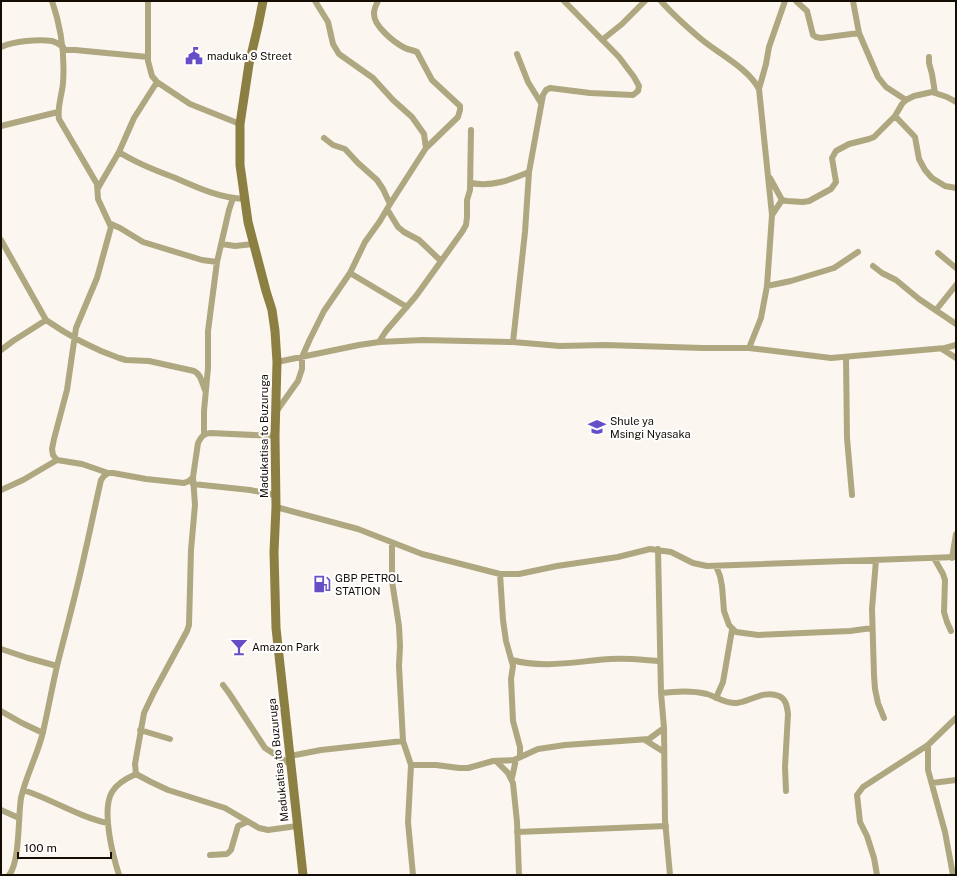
<svg xmlns="http://www.w3.org/2000/svg" width="957" height="876" viewBox="0 0 957 876" font-family="'Public Sans',sans-serif">
<style>
.lines{fill:none;stroke-linecap:round;stroke-linejoin:round}
.street{stroke:#afa77f;stroke-width:6}
.secondary{stroke:#8c7f42;stroke-width:9}
.labels{text-anchor:middle;stroke-width:4;stroke-linejoin:round;paint-order:stroke}
.poi-label{font-size:11px;fill:#150c04;stroke:#fff;text-anchor:start}
.street-label{font-size:11px;fill:#150c04;stroke:#fff}
</style>
<rect width="100%" height="100%" fill="#fcf6f0"/>
<g class="lines">
<path class="street" d="M 52,1 C 61,27 65,55 63,83 C 62,95 57,107 59,119 L 97,184 L 98,199 L 111,227 L 97,278 L 76,328 L 67,390 L 54,439 L 52,449 L 53,455 L 57,460 L 82,464 L 108,473
M 148,1 L 148,61 L 152,76 L 157,82 L 190,104 L 240,124
M 315,1 L 328,22 L 333,44 L 339,54 L 373,78 L 393,100 L 412,117 L 424,134 L 426,148
M 661,1 C 673,15 687,27 701,39 C 719,54 748,68 759,89 L 772,215 L 767,286 L 761,318 L 749,348
M 796,1 L 807,11 L 813,35 L 816,37 L 821,38 L 859,33
M 853,1 L 859,33 L 878,77 L 886,87 L 906,100
M 602,40 L 622,24 L 645,1
M 1,47 C 14,41 38,39 52,41 C 56,42 59,44 63,47
M 63,50 L 75,50 L 148,57
M 517,54 L 528,82 L 541,103
M 929,57 L 929,63 L 932,74 L 935,93
M 759,89 L 766,64 L 769,47 L 785,1
M 895,116 L 915,137 L 919,159 L 925,170 L 932,178 L 945,186 L 956,188
M 1,126 L 58,112
M 324,138 L 333,145 L 345,149 L 358,163 L 377,180 L 383,189 L 390,204
M 119,152 C 136,163 154,170 173,177 C 196,187 219,198 244,199
M 770,178 L 782,200 L 787,201 L 803,202 L 809,201 L 831,189 L 836,182 L 832,158 L 836,151 L 849,144 L 869,139 L 874,137 L 895,116 L 902,104 L 906,100 L 914,96 L 932,92 L 947,97 L 956,102
M 471,183 C 492,187 510,180 529,172
M 98,188 L 119,152 L 134,118 L 157,82
M 387,209 L 398,227 L 404,232 L 419,240 L 441,261
M 772,215 L 782,200
M 111,224 L 120,228 L 143,242 L 202,260 L 217,262
M 1,240 L 46,320 C 69,336 93,349 119,358 L 126,360 L 149,361 L 194,371 C 201,374 202,383 205,390
M 222,244 L 235,246 L 253,244
M 938,253 L 956,268
M 873,266 L 882,273 L 896,280 L 919,299 L 956,324
M 350,273 L 407,307
M 767,286 L 791,281 L 834,268 L 858,252
M 936,310 L 956,285
M 379,342 L 386,331 L 416,296 L 462,232 L 466,225 L 467,217 L 467,200 L 470,190 L 471,130
M 513,342 L 525,232 L 529,172 L 543,95 L 546,90 L 550,88 L 590,93 L 633,95 L 638,91 L 639,86 L 634,77 L 619,57 L 564,1
M 942,349 L 956,358
M 1,350 L 13,341 L 46,320
M 846,357 L 847,438 L 852,495
M 277,362 L 359,345 L 379,342 L 423,340 L 513,342 L 560,346 L 605,345 L 703,348 L 749,348 L 831,358 L 945,348 L 956,345
M 276,412 L 298,381 L 302,369 L 302,357 L 310,339 L 324,311 L 350,273 L 365,242 L 380,221 L 390,204 L 426,148 L 458,117 L 460,110 L 460,106 L 432,80 L 417,52 C 413,50 409,50 405,48 C 395,43 373,26 374,13 C 374,9 376,5 378,1
M 204,434 L 204,411 L 208,368 L 208,331 L 217,262 L 229,210 L 233,198
M 193,477 L 195,505 L 191,550 L 189,625 L 187,631 L 154,692 L 144,713 L 135,764 L 136,774 L 151,782 L 168,790 L 225,808 L 259,828 L 268,830 L 297,826
M 193,484 L 250,490 L 275,495
M 1,490 L 23,480 L 57,460
M 276,507 L 358,529 L 422,554 L 500,574 L 519,574 L 557,566 L 618,557 L 650,549 L 671,552 L 693,563 L 707,566 L 956,557
M 392,543 L 392,581 L 399,626 L 400,646 L 399,666 L 403,741 L 411,765 L 408,822 L 413,875
M 658,549 L 661,693 L 664,728 L 665,820 L 670,875
M 934,558 L 943,574 L 945,580 L 944,612 L 947,622 L 951,631
M 952,558 L 956,534
M 876,560 L 872,609 L 874,675 L 875,689 L 878,703 L 884,718
M 716,566 L 720,576 L 722,586 L 724,611 L 729,625 L 736,632 L 758,635 L 850,631 L 872,628
M 500,574 L 503,620 L 506,641 L 513,666 L 511,679 L 513,721 L 520,747 L 520,757
M 1,649 L 28,658 L 57,666
M 512,660 C 544,669 578,661 611,659 C 627,658 644,660 660,661
M 223,685 L 229,693 L 265,748 L 290,764
M 661,693 C 677,691 692,690 707,694 C 717,697 726,704 737,703 C 751,701 764,690 779,696 C 786,699 787,706 788,714 L 785,767 L 786,791
M 716,698 L 723,682 L 732,630
M 1,711 L 22,723 L 43,733
M 140,730 L 170,739
M 645,740 L 664,752
M 928,745 L 928,770 L 945,832 L 953,875
M 290,756 L 321,750 L 403,741
M 496,761 L 508,773 L 513,783 L 517,822 L 519,875
M 411,765 L 436,765 L 459,768 L 468,768 L 493,761 L 514,760 L 538,749 L 565,745 L 649,739 L 664,728
M 512,778 L 516,759
M 932,783 L 956,780
M 23,790 C 52,799 78,817 108,823
M 1,810 L 19,818
M 517,832 L 666,826
M 210,855 L 227,854 L 231,850 L 238,826 L 247,822
M 9,875 C 20,863 18,816 21,798 C 26,775 38,754 43,732 C 48,710 52,688 57,666 C 66,630 76,594 84,557 C 90,531 95,506 101,480 L 104,476 L 108,473 L 113,473 L 146,479 L 184,483 L 189,481 L 193,477 L 198,443 C 201,437 203,434 210,433 L 275,436
M 119,875 C 113,856 101,810 112,792 C 117,783 127,778 136,774
M 877,875 L 874,858 L 867,836 L 860,822 L 857,795 L 863,787 L 928,745 L 956,718"/>
<path class="secondary" d="M 263,1 L 258,26 L 249,64 L 240,124 L 240,165 L 248,222 L 266,291 L 272,310 L 275,331 L 277,362 L 275,436 L 276,507 L 274,552 L 276,628 L 303,875"/>
</g>
<defs>
<g id="civic-bare" transform="scale(1.38)"><path d="M-.6-6.5H3V-4.5H.6V-3L4-1V1h2V6H-6V1h2V-1L-.6-3ZM-1.2 2.5V6h2.4V2.5Z" fill="#664ec7" stroke="#fff" stroke-width="2.5" paint-order="stroke"/></g>
<g id="school-bare" transform="scale(1.38)"><path d="M0-5L7-2L0 1L-7-2ZM-4 1L0 2.5L4 1V4Q0 6-4 4Z" fill="#664ec7" stroke="#fff" stroke-width="2.5" paint-order="stroke"/></g>
<g id="fuel-bare" transform="scale(1.38)"><path d="M-5.5-6h7V0h2V4h1.3V-2.5L3-4.5l.8-.8L6-3V5H2.5V1h-1V6h-7ZM-4.2-4.7v3.2H.2V-4.7Z" fill="#664ec7" stroke="#fff" stroke-width="2.5" paint-order="stroke"/></g>
<g id="bar-bare" transform="scale(1.38)"><path d="M-6-5H6L.8 .8V4.5H3.5V6h-7V4.5H-.8V.8Z" fill="#664ec7" stroke="#fff" stroke-width="2.5" paint-order="stroke"/></g>
</defs>
<g fill-rule="evenodd">
<use href="#civic-bare" x="194" y="56"/>
<use href="#school-bare" x="597" y="427"/>
<use href="#fuel-bare" x="322" y="584"/>
<use href="#bar-bare" x="239" y="647"/>
</g>
<g class="labels">
<g class="poi-label">
<text x="207" y="60">maduka 9 Street</text>
<text x="610" y="425">Shule ya<tspan x="610" dy="13">Msingi Nyasaka</tspan></text>
<text x="335" y="582">GBP PETROL<tspan x="335" dy="13">STATION</tspan></text>
<text x="252" y="651">Amazon Park</text>
</g>
<g class="street-label">
<text transform="translate(264 436) rotate(-90)" y="4">Madukatisa to Buzuruga</text>
<text transform="translate(278 760) rotate(-96)" y="4">Madukatisa to Buzuruga</text>
</g>
</g>
<rect width="957" height="876" fill="none" stroke="#150c04" stroke-width="4"/>
<path d="M18 852v6h93v-6" fill="none" stroke="#150c04" stroke-width="2"/>
<text x="24" y="852" font-size="12" fill="#150c04" stroke="#ffffff" stroke-width="3" paint-order="stroke">100 m</text>
</svg>
